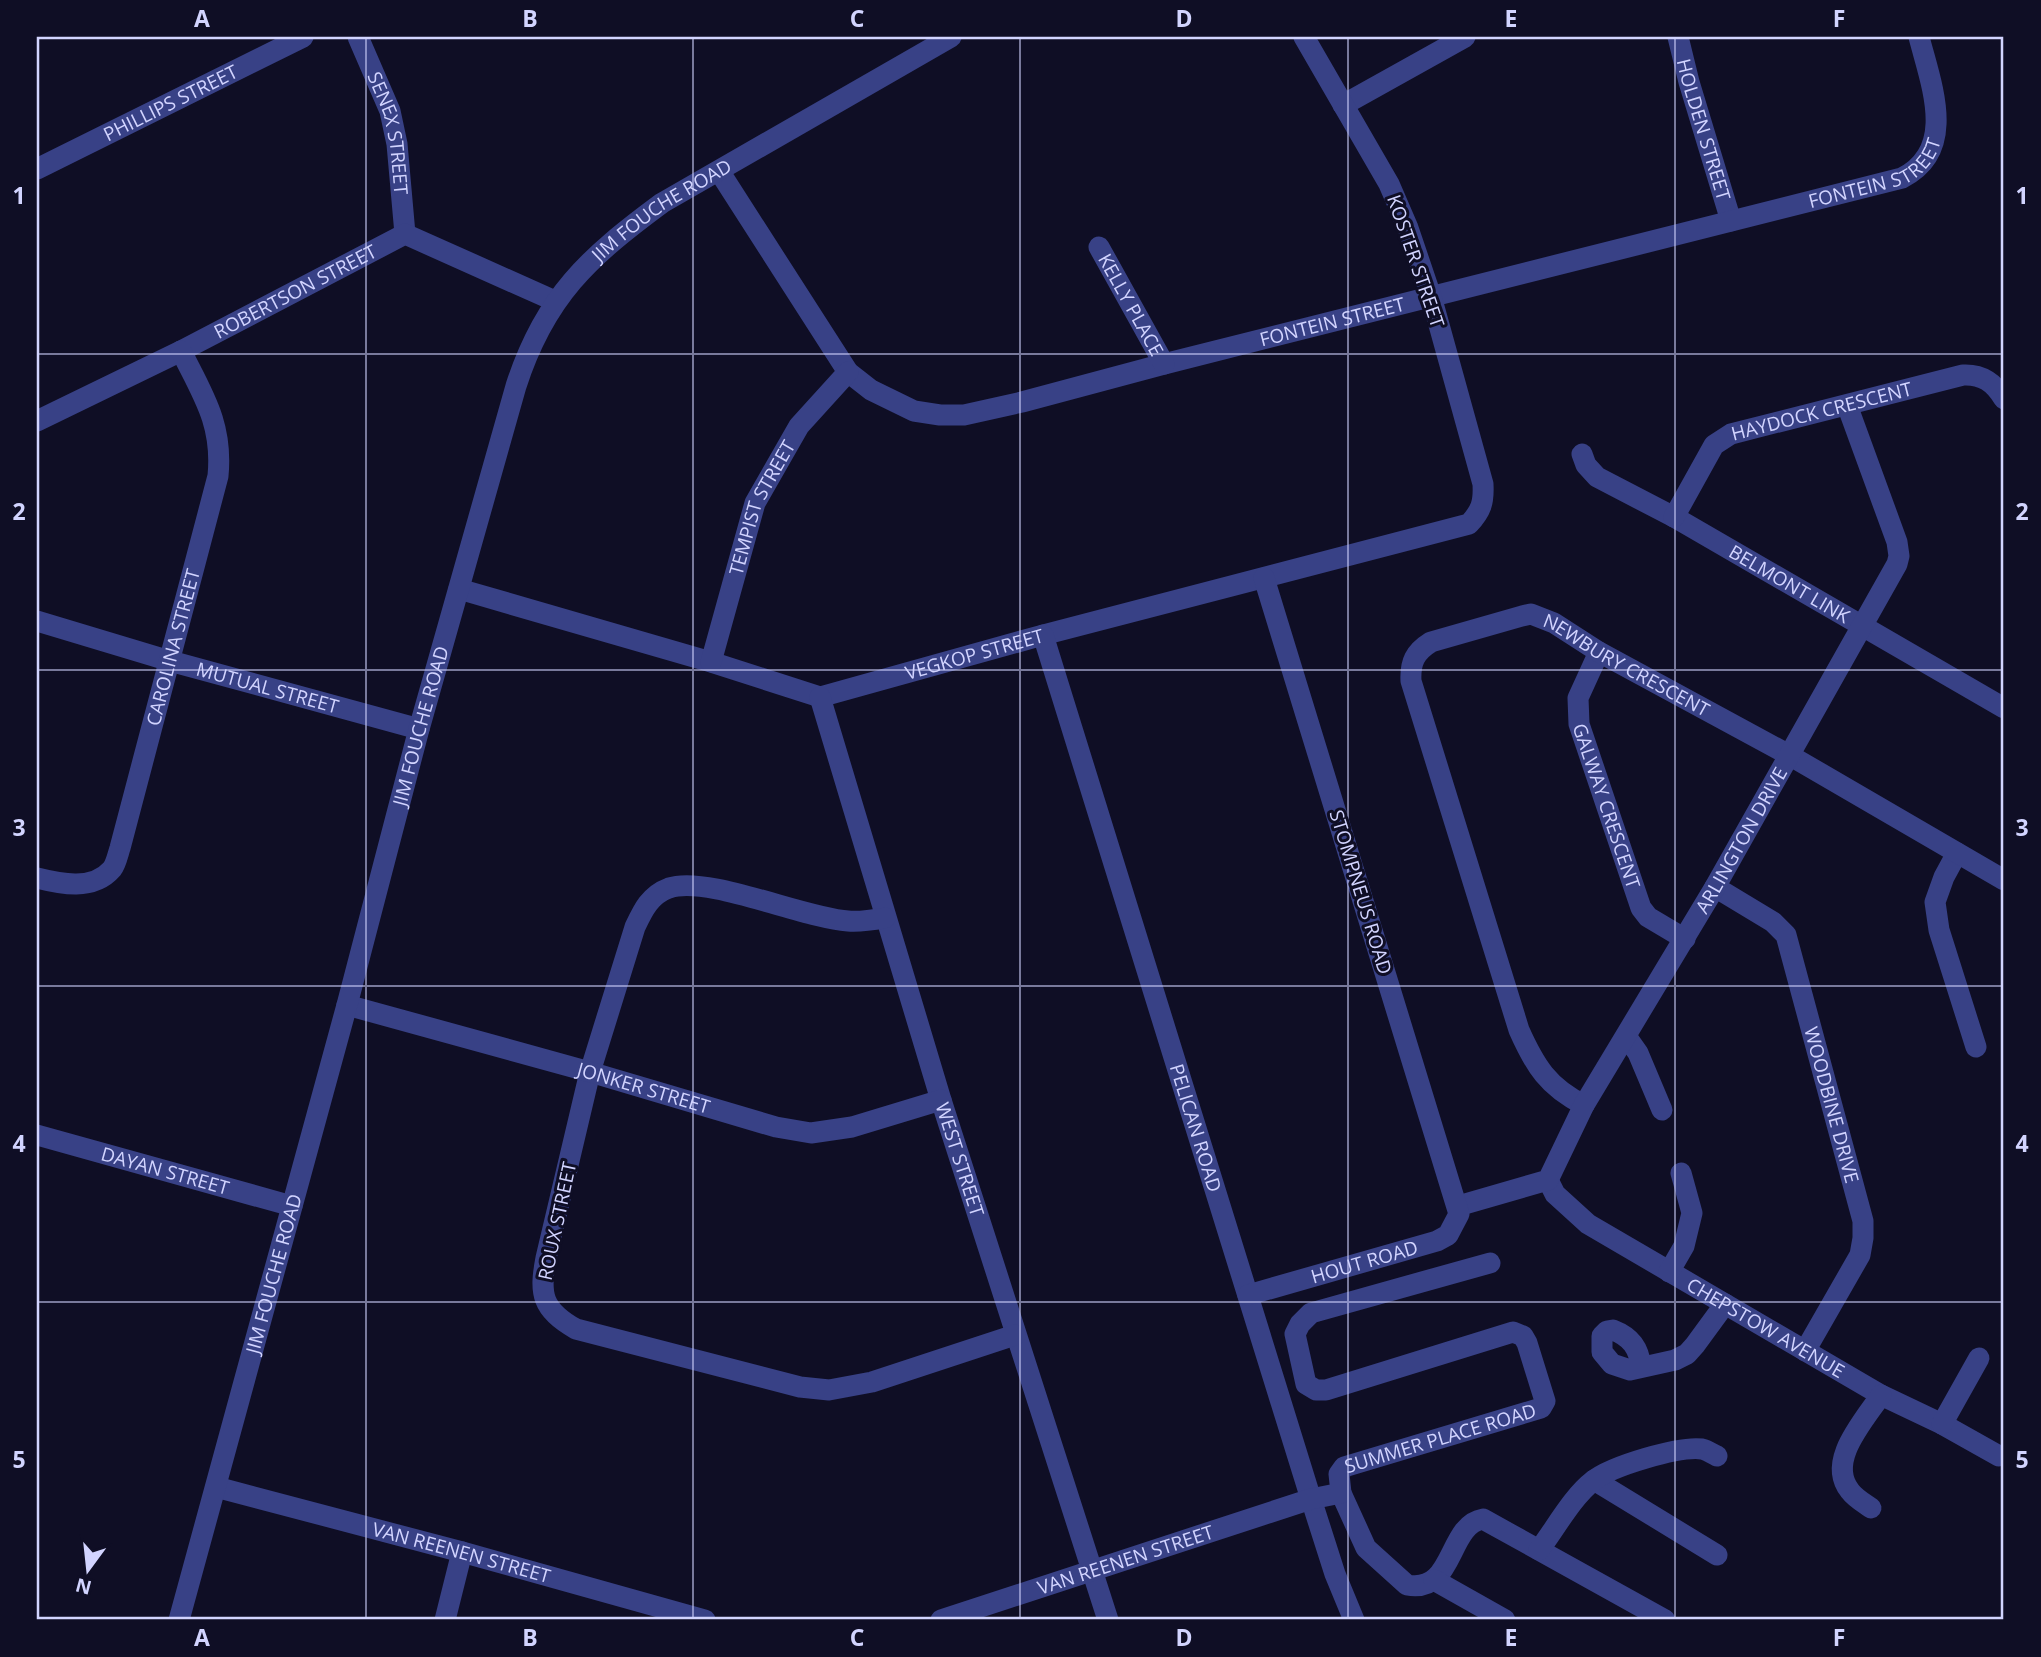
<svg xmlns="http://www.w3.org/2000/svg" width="2041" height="1657" viewBox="0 0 2041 1657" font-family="'Open Sans',sans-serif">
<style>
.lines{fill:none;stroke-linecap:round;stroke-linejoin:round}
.minor{stroke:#384186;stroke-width:21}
.grid{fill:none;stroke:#d2d4ff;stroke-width:2;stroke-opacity:0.55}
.labels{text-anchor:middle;stroke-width:6;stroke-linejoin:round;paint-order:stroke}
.street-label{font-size:19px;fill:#d2d4ff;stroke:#0f0e25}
.neatline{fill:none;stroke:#d2d4ff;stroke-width:2.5}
.grid-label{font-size:23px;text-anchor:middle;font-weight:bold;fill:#d2d4ff}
</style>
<rect width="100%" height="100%" fill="#0f0e25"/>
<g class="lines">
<g class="minor">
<path id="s1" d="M 358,37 L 390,111 L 397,144 L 405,234"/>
<path id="s2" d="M 1678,37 L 1689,82 L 1731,221"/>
<path d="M 1343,105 L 1465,37"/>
<path id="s3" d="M 37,169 L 303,37"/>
<path id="s4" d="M 719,171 L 848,372 L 871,390 L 914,411 L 940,415 L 964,415 L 1022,402 L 1164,364 L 1902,178 C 1958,150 1931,84 1919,37"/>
<path id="s5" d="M 1099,247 L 1164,364"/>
<path id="s6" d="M 37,421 L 181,351 L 405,234 L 555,301"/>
<path id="s7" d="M 1582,454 L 1586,465 L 1597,477 L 1674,517 L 2004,708"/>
<path id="s8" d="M 1674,517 L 1714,445 L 1731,434 L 1963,375 C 1982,374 1994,382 2004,399"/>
<path id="s9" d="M 459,589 L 711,662 L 820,697 L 1043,635 L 1469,524 C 1481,511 1484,503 1483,484 L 1431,296 L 1408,228 L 1389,184 L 1304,37"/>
<path id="s10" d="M 37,621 L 170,661 L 419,729"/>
<path id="s11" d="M 1043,635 L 1311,1499 L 1335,1574 L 1354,1620"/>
<path id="s12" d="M 1599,652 L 1578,698 L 1579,724 L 1641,908 L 1648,917 L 1685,939"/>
<path id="s13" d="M 711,662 L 755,503 L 799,426 L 848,372"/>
<path id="s14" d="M 820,697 L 941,1100 L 1108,1620"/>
<path d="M 1957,853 L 1944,877 L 1935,902 L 1939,930 L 1976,1047"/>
<path id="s15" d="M 37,878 C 61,884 93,891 112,869 C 116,864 118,854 120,848 L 218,476 C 223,424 203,395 181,351"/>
<path id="s16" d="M 1715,887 L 1773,922 L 1786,935 L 1863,1221 L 1863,1238 L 1860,1255 L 1805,1351"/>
<path d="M 885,918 C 873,920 860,922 848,921 C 803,918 707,875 669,888 C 650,895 643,910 635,927 L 590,1072 L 546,1258 C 539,1294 542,1310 576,1329 L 800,1387 L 829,1390 L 872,1382 L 1015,1335"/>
<path id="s17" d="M 347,1005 L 590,1072 L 776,1127 L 811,1133 L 852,1127 L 941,1100"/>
<path d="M 1626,1036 L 1638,1053 L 1662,1110"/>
<path id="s18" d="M 1584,1105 C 1548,1087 1535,1066 1519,1030 L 1411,681 C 1410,662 1415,652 1431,642 L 1522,616 L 1531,614 L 1554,623 L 1599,652 L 1789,755 L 2004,880"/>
<path id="s19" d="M 37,1135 L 292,1206"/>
<path id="s20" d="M 1548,1180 L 1555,1194 L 1588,1224 L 1881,1395 L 1942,1424 L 1999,1456"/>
<path id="s21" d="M 1458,1206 L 1548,1180 L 1584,1105 L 1715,887 L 1897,564 L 1899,556 L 1897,542 L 1847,405"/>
<path d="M 1669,1272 L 1684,1246 L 1692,1213 L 1681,1173"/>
<path id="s22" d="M 1248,1295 L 1437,1241 L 1448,1235 L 1459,1214 L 1264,578"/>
<path d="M 1641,1367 C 1639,1348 1631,1337 1613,1330 L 1607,1331 L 1602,1336 L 1602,1352 L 1612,1364 L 1630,1370 L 1675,1360 L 1687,1354 L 1695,1345 L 1725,1304"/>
<path d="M 1942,1424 L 1979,1358"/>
<path d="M 1594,1480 L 1717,1555"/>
<path id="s23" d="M 216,1487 L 462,1552 L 705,1620"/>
<path d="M 1341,1493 L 1366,1548 L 1407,1585 C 1455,1594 1447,1525 1483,1519 L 1665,1620"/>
<path d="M 1871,1508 C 1864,1503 1855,1498 1850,1491 C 1826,1461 1864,1421 1881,1395"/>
<path d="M 1539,1550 C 1555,1529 1573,1496 1593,1481 C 1611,1466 1679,1446 1702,1449 C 1707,1450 1713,1454 1717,1456"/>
<path d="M 1434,1580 L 1505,1620"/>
<path id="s24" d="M 179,1620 L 347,1005 L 419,729 L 516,386 C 545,296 589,257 662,203 L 951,37"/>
<path d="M 445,1620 L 462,1552"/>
<path id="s25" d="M 941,1620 L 1311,1499 L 1341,1493 L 1339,1474 L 1344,1467 L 1541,1408 L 1545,1401 L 1527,1343 L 1523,1336 L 1513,1332 L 1326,1390 L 1316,1390 L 1306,1384 L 1295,1334 L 1300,1324 L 1311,1313 L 1490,1263"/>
</g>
</g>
<path class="grid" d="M 366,37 L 366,1620M 693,37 L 693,1620M 1020,37 L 1020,1620M 1348,37 L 1348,1620M 1675,37 L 1675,1620M 37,354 L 2004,354M 37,670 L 2004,670M 37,986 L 2004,986M 37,1302 L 2004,1302"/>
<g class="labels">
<g class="street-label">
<text dy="7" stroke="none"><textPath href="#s3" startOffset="149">PHILLIPS STREET</textPath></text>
<text dy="7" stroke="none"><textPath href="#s2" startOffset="96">HOLDEN STREET</textPath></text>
<text dy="7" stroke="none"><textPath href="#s1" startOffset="102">SENEX STREET</textPath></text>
<text dy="7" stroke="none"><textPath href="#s4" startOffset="1312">FONTEIN STREET</textPath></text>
<text dy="7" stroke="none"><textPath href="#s24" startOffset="1514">JIM FOUCHE ROAD</textPath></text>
<text transform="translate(1416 261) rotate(71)" y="7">KOSTER STREET</text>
<text dy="7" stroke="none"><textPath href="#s6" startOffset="289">ROBERTSON STREET</textPath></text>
<text dy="7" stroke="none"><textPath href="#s5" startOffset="66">KELLY PLACE</textPath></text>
<text dy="7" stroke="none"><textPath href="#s4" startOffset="746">FONTEIN STREET</textPath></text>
<text dy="7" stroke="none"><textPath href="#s8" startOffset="196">HAYDOCK CRESCENT</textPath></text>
<text dy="7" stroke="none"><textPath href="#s13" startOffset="163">TEMPIST STREET</textPath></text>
<text dy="7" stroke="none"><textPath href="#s7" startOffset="248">BELMONT LINK</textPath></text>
<text dy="7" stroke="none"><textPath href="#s15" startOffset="310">CAROLINA STREET</textPath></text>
<text dy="7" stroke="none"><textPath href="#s9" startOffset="537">VEGKOP STREET</textPath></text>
<text dy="7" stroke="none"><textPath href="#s18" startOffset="726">NEWBURY CRESCENT</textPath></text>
<text dy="7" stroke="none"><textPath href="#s10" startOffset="240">MUTUAL STREET</textPath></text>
<text dy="7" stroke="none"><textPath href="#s24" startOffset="926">JIM FOUCHE ROAD</textPath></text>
<text dy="7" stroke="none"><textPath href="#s12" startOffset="163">GALWAY CRESCENT</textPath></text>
<text dy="7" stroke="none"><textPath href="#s21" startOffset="485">ARLINGTON DRIVE</textPath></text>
<text transform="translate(1361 892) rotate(73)" y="7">STOMPNEUS ROAD</text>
<text dy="7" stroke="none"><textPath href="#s17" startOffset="308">JONKER STREET</textPath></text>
<text dy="7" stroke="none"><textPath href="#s16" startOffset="262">WOODBINE DRIVE</textPath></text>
<text dy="7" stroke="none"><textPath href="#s11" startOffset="516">PELICAN ROAD</textPath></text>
<text dy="7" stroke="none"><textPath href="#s14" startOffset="483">WEST STREET</textPath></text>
<text dy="7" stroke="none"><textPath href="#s19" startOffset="133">DAYAN STREET</textPath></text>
<text transform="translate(557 1221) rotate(-78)" y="7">ROUX STREET</text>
<text dy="7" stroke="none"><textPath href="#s22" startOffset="121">HOUT ROAD</textPath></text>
<text dy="7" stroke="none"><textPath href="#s24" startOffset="359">JIM FOUCHE ROAD</textPath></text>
<text dy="7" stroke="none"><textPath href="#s20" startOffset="266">CHEPSTOW AVENUE</textPath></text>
<text dy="7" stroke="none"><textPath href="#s25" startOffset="548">SUMMER PLACE ROAD</textPath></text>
<text dy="7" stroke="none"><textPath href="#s23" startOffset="254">VAN REENEN STREET</textPath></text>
<text dy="7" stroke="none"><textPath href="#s25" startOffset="194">VAN REENEN STREET</textPath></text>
</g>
</g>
<rect width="2041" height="1657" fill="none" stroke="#0f0e25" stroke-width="77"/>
<g transform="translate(88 1570) rotate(195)" stroke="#0f0e25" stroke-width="5" paint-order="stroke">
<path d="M0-5L12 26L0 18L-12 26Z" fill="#d2d4ff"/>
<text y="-10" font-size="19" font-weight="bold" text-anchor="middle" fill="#d2d4ff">N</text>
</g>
<rect x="38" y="38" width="1964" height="1580" class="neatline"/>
<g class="grid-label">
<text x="202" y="27">A</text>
<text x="530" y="27">B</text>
<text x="857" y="27">C</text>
<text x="1184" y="27">D</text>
<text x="1511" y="27">E</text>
<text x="1839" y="27">F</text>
<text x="19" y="204">1</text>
<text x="2022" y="204">1</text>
<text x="19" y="520">2</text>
<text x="2022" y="520">2</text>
<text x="19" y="836">3</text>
<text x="2022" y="836">3</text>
<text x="19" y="1152">4</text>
<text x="2022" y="1152">4</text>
<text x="19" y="1468">5</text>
<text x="2022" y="1468">5</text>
<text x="202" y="1646">A</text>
<text x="530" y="1646">B</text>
<text x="857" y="1646">C</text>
<text x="1184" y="1646">D</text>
<text x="1511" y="1646">E</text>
<text x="1839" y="1646">F</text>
</g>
</svg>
